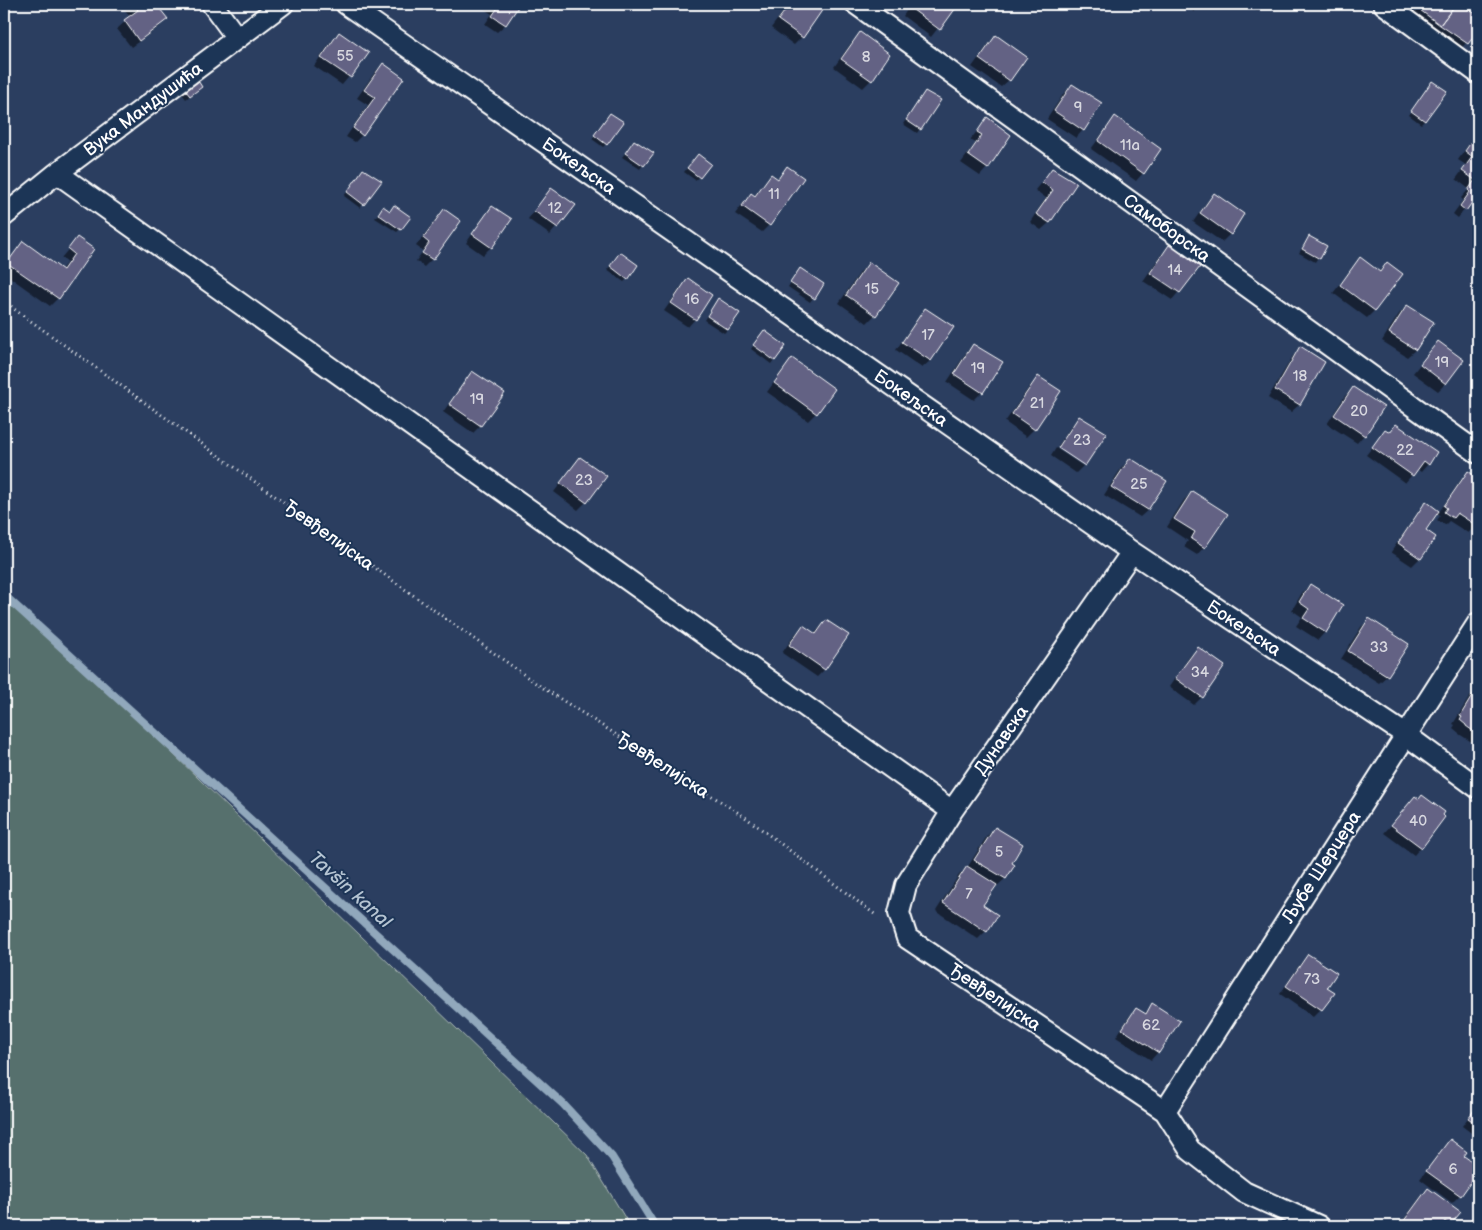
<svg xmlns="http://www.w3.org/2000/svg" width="1482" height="1230" viewBox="0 0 1482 1230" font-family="'Balsamiq Sans',sans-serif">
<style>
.green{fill:#57706d;stroke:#abb8b6}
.shadow{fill:#0007}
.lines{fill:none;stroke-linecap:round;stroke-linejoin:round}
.stream{stroke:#91a8bc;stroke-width:8}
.building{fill:#646284;stroke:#fff}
.minor-casing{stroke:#fff;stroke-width:24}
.path{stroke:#fff;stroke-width:3;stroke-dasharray:1 4;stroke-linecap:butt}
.minor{stroke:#1d3557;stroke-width:20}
.labels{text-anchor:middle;stroke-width:4;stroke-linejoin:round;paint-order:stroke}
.number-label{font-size:15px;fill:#d8d8e0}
.street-label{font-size:18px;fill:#fff;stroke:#1d3557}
.water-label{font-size:19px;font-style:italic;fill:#b6c5d3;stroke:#1d3557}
</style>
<rect width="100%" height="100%" fill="#2b3e60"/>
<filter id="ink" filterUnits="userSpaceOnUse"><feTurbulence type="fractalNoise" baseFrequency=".02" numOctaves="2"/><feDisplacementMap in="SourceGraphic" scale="10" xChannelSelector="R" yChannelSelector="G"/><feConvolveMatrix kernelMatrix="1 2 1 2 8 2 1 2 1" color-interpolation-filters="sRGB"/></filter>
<g filter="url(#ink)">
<path class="green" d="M 4,590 L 587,1155 L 630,1226 L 4,1226 Z"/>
<path class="shadow" d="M 131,4 L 155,4 L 166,19 L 159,27 L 131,47 L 117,29 L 130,17 L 125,10 Z
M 487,4 L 518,4 L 505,25 L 497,32 L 485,24 L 492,14 L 484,9 Z
M 789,4 L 813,4 L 822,10 L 802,37 L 794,45 L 771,28 Z
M 911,4 L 954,4 L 956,5 L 931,37 L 903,16 Z
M 1186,4 L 1202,4 L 1194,12 L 1185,6 Z
M 1247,4 L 1264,4 L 1257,11 Z
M 1402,4 L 1460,4 L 1478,18 L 1478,29 L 1459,51 L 1399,7 Z
M 339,34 L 368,54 L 342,85 L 314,66 L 331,42 Z
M 860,34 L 871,80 L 863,88 L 834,67 L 852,42 Z
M 996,37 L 1009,80 L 1001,87 L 972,67 L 988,45 Z
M 383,64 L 403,78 L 362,135 L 355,142 L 346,137 L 368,105 L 357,98 L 375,72 Z
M 1072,85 L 1083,130 L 1076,138 L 1047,119 L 1064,93 Z
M 1429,86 L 1425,120 L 1421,124 L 1409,115 Z
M 201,87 L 186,99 L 180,91 Z
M 922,96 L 920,129 L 917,133 L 903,124 Z
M 607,118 L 606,144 L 603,147 L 592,139 Z
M 1115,118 L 1143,173 L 1136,181 L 1091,149 L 1108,126 Z
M 987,119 L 987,168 L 980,176 L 961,163 L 976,143 L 970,140 Z
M 1478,131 L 1478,192 L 1458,218 L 1453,214 L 1463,200 L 1461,198 L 1469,189 L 1456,179 L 1466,165 L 1458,160 Z
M 634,142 L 643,165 L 640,169 L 622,157 Z
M 694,159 L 699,177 L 695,180 L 684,172 Z
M 787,168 L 769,225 L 762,232 L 735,214 L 744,202 L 751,195 L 754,196 L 771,175 L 777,179 Z
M 1052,169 L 1075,184 L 1049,223 L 1041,230 L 1030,222 L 1046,198 L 1035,190 Z
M 360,174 L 363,204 L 360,208 L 344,196 Z
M 551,189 L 574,206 L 550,235 L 528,219 Z
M 1214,195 L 1230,234 L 1222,242 L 1193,222 L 1207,202 Z
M 394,207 L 400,229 L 397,232 L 375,218 L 380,211 L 389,212 Z
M 492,208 L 491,247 L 483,255 L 466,243 L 485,216 Z
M 444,211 L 459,221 L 432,259 L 424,267 L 416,261 L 423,251 L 416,246 L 436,219 Z
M 1309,237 L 1325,246 L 1315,262 L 1299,253 Z
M 77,239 L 92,250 L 58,298 L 50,306 L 4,273 L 4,266 L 23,243 L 61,270 L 67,262 L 61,258 Z
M 1169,247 L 1199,267 L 1172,300 L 1143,281 L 1161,255 Z
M 617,257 L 627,279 L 624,282 L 607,270 Z
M 1360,259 L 1378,272 L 1387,264 L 1375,310 L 1367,318 L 1333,293 Z
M 869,264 L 875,315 L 867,323 L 839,303 L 861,271 Z
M 797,273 L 823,284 L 810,302 L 788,287 Z
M 689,280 L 695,319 L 688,327 L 664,311 L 681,287 Z
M 715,303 L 727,330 L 724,333 L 704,320 Z
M 1407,306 L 1432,323 L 1415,350 L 1407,357 L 1382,341 L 1399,314 Z
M 925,310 L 952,327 L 930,361 L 922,368 L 896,350 L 918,318 Z
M 760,336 L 774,360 L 771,364 L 751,349 Z
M 1438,342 L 1462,360 L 1445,384 L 1438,391 L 1413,373 Z
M 973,345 L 982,392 L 974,400 L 947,382 L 966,353 Z
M 1301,348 L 1324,362 L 1299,405 L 1291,412 L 1268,398 L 1293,356 Z
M 792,360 L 816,413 L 808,421 L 767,392 L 785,367 Z
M 473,373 L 503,394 L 480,426 L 473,433 L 443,412 L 465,381 Z
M 1038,378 L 1034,429 L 1026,437 L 1005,422 L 1030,386 Z
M 1353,389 L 1364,435 L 1357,443 L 1327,424 L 1345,396 Z
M 1080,417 L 1084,464 L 1058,446 L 1072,425 Z
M 1396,425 L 1428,464 L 1421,472 L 1417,469 L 1405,483 L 1366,455 L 1386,430 L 1389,433 Z
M 1056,448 L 1083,466 L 1076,473 L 1051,456 Z
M 580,458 L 586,502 L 578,510 L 554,492 Z
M 1130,460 L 1148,510 L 1140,517 L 1104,495 L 1122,467 Z
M 1468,473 L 1478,479 L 1478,522 L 1476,526 L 1468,533 L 1449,521 L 1445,525 L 1437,520 L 1440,516 L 1436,513 L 1424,531 L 1420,558 L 1412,566 L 1391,552 L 1419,511 L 1426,503 L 1439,512 L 1461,480 Z
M 1192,492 L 1204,547 L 1197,555 L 1184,547 L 1188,541 L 1167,527 L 1184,500 Z
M 1310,585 L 1325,632 L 1318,640 L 1296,626 L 1302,617 L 1292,610 L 1302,593 Z
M 1369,620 L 1407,644 L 1387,676 L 1379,683 L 1341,659 L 1361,627 Z
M 826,621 L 848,636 L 824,670 L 817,677 L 782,653 L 795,634 L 803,627 L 814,634 Z
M 1198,649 L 1202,697 L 1194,705 L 1169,687 L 1190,656 Z
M 1477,690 L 1478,691 L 1478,746 L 1459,734 L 1459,733 L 1453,728 L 1455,725 L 1453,724 L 1469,698 Z
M 1402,813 L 1421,847 L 1414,855 L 1384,833 Z
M 995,828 L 1010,863 L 1013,865 L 1005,879 L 997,886 L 995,885 L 981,906 L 986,931 L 978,939 L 936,911 L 959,875 L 967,868 L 987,836 Z
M 1309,955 L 1325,988 L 1321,1009 L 1313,1017 L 1280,994 L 1301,963 Z
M 1153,1005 L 1158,1052 L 1151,1060 L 1116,1037 L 1129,1017 L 1137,1009 L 1144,1014 Z
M 1478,1104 L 1478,1138 L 1462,1126 Z
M 1450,1141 L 1462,1156 L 1478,1168 L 1478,1170 L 1460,1195 L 1452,1203 L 1420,1179 L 1442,1149 Z
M 1428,1190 L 1450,1224 L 1447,1226 L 1399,1226 L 1420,1198 Z"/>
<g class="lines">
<path class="stream" d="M 4,595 L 563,1104 L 612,1157 L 655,1226"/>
</g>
<path class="building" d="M 133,4 L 156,4 L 168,19 L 139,41 L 124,20 L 138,10 Z
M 496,4 L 520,4 L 506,25 L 492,16 L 499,6 Z
M 790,4 L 815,4 L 823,9 L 803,38 L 778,20 Z
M 912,4 L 956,4 L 958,5 L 940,30 L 909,7 Z
M 1412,4 L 1456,4 L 1440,25 Z
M 1456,4 L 1462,4 L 1478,16 L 1478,31 L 1468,44 L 1440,25 Z
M 339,32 L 369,53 L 351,78 L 321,58 Z
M 860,32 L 890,54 L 872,81 L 841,59 Z
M 996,35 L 1027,57 L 1010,81 L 979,59 Z
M 383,63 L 404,78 L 363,136 L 353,128 L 375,97 L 364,90 Z
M 195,76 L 202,87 L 190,96 L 182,86 Z
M 1432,81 L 1447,91 L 1425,121 L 1411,111 Z
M 1072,84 L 1102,103 L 1084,131 L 1054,111 Z
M 925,91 L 941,100 L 921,130 L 906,120 Z
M 610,113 L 624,122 L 607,145 L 594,135 Z
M 1115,116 L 1161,149 L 1144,174 L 1098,141 Z
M 987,117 L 1011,135 L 988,169 L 968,155 L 982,135 L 977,132 Z
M 1478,132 L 1478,161 L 1465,151 Z
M 634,140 L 654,153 L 644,166 L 625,153 Z
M 698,154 L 711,164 L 700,178 L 687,168 Z
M 1472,157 L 1478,161 L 1478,194 L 1466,211 L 1460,206 L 1470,192 L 1468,190 L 1475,180 L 1462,171 Z
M 787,166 L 804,178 L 770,226 L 742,206 L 751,193 L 755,196 L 771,174 L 778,179 Z
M 1052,168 L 1077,183 L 1050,223 L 1036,214 L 1053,190 L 1042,182 Z
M 363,169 L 382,181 L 364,205 L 347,192 Z
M 551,188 L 576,205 L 558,228 L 534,211 Z
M 1214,193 L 1244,214 L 1231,235 L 1200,213 Z
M 394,205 L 411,217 L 401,230 L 378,214 L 383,206 L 390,211 Z
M 492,206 L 512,219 L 492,248 L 472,234 Z
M 444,209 L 461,221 L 433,260 L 422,253 L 429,243 L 423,238 Z
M 1309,236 L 1327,246 L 1320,259 L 1302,249 Z
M 77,237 L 94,249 L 59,299 L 7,263 L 23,241 L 63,270 L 74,254 L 68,249 Z
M 1169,245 L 1200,267 L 1180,293 L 1150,273 Z
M 620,252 L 638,265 L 628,280 L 610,266 Z
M 1360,257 L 1380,272 L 1387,262 L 1403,274 L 1375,311 L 1340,285 Z
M 869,262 L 899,283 L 876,316 L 846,295 Z
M 800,268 L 824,284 L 815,299 L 790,283 Z
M 688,278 L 712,295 L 696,320 L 671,303 Z
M 718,298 L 740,313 L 728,330 L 707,316 Z
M 1407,305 L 1434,322 L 1416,350 L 1389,333 Z
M 925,308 L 954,327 L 931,361 L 902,342 Z
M 764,330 L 786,346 L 775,361 L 753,345 Z
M 1438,341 L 1464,360 L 1446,384 L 1420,364 Z
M 973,344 L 1003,362 L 983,393 L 954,374 Z
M 1300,346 L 1325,362 L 1300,405 L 1275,390 Z
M 792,358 L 835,389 L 817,414 L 774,383 Z
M 472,371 L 505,393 L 481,426 L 449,404 Z
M 1038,376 L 1061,391 L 1035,430 L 1012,414 Z
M 1353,387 L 1384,407 L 1365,436 L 1334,415 Z
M 1079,416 L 1107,433 L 1085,466 L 1058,448 Z
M 1396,424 L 1437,452 L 1429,465 L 1424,461 L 1413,476 L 1372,447 L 1385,429 L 1390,432 Z
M 580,457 L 607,476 L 587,503 L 560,483 Z
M 1130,458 L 1167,481 L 1148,510 L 1111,487 Z
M 1468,471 L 1478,478 L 1478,524 L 1477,526 L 1457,513 L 1453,518 L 1444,512 L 1447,508 L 1444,506 Z
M 1192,491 L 1228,514 L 1205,548 L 1191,539 L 1195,532 L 1174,519 Z
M 1426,501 L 1439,511 L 1426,530 L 1436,537 L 1421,559 L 1398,543 Z
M 1310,584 L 1343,605 L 1326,633 L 1303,618 L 1309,609 L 1299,602 Z
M 1369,618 L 1409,644 L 1388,676 L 1348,651 Z
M 826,620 L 849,635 L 825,670 L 789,645 L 803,625 L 816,634 Z
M 1198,647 L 1225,666 L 1203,698 L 1175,678 Z
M 1477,688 L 1478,730 L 1476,733 L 1466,726 L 1466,725 L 1460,720 L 1462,717 L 1460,716 Z
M 1422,795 L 1445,812 L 1443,815 L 1445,817 L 1422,848 L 1391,825 L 1415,796 L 1419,799 Z
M 995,827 L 1023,844 L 1012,863 L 1015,865 L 1006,879 L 974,860 Z
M 967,866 L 997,885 L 983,905 L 998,915 L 987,932 L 943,903 Z
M 1308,954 L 1337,973 L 1327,988 L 1335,993 L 1322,1010 L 1286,986 Z
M 1152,1003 L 1180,1021 L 1159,1053 L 1122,1029 L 1136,1008 L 1146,1014 Z
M 1478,1105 L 1478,1125 L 1468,1118 Z
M 1450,1139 L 1467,1152 L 1464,1156 L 1478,1166 L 1478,1172 L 1461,1196 L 1426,1171 Z
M 1428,1188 L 1461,1212 L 1450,1225 L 1445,1221 L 1441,1226 L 1409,1226 L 1403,1222 Z"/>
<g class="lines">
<g class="minor-casing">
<path id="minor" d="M 212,4 L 237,38
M 346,4 L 1132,552 L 1406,735 L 1478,788
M 856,4 L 1478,453
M 1384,4 L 1478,73
M 57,173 L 952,811
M 4,216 L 57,173 L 283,4
M 1132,552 L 952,811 L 906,885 L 899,913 L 907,938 L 1165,1111 L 1190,1150 L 1244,1192 L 1319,1226
M 1165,1111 L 1478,623"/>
</g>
<path class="path" d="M 4,299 L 14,309 L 537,684 L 745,817 L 877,916"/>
<use href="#minor" class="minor"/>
</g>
</g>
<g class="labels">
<g class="number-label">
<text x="345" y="61">55</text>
<text x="866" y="62">8</text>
<text x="1078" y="112">9</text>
<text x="1130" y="150">11a</text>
<text x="774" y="199">11</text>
<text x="555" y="213">12</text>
<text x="1175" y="275">14</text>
<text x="872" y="294">15</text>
<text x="692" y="304">16</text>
<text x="928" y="340">17</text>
<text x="1442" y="367">19</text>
<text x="978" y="373">19</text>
<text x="1300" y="381">18</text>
<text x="477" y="404">19</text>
<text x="1037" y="408">21</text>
<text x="1359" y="416">20</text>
<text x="1082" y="445">23</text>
<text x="1405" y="455">22</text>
<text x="584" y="485">23</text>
<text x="1139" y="489">25</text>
<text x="1379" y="652">33</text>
<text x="1200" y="677">34</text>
<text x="1418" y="826">40</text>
<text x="999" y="857">5</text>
<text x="969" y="899">7</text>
<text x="1312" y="984">73</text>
<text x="1151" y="1030">62</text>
<text x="1453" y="1174">6</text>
</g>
<g class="street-label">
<text transform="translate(143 109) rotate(-37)" y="6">Вука Мандушића</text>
<text transform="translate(579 166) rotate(35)" y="6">Бокељска</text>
<text transform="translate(1167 228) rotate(36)" y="6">Самоборска</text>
<text transform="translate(911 398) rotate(35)" y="6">Бокељска</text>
<text transform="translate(329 535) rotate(36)" y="6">Ђевђелијска</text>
<text transform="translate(1244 628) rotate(34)" y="6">Бокељска</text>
<text transform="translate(1001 740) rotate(-55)" y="6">Дунавска</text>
<text transform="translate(663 765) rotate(33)" y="6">Ђевђелијска</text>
<text transform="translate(1321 867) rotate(-57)" y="6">Љубе Шерцера</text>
<text transform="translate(995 997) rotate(34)" y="6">Ђевђелијска</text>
</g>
<g class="water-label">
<text transform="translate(351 889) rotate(42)" y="7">Tavšin kanal</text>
</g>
</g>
<rect width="1482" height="1230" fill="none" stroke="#1d3557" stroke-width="20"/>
<rect x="10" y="10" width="1462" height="1210" fill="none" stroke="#fff" stroke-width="2" filter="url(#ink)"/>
</svg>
